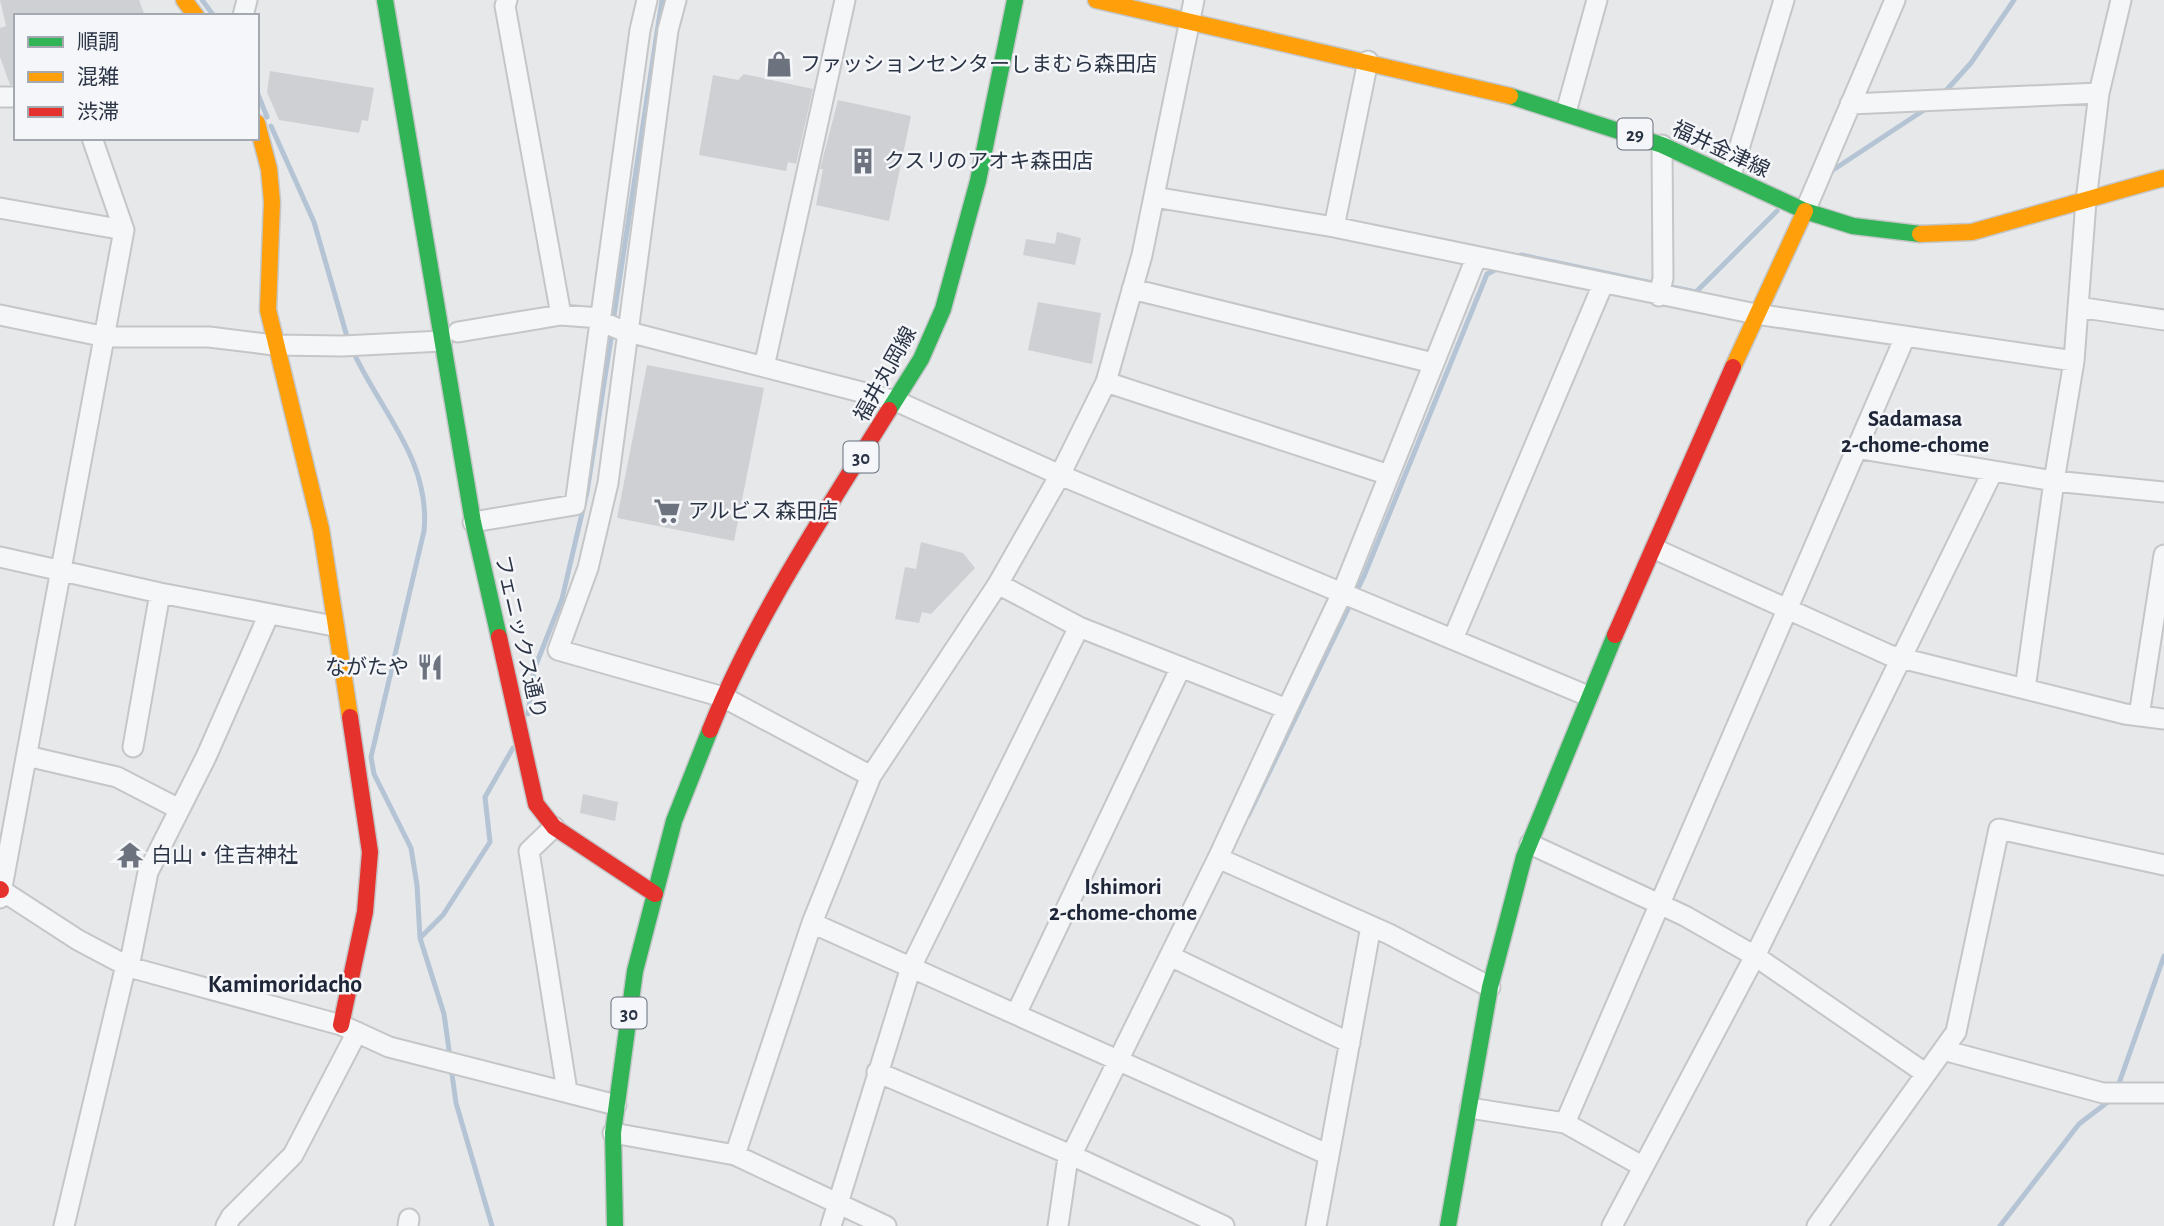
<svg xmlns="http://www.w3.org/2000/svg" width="2164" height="1226" viewBox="0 0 2164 1226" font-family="'Alegreya Sans','Noto Sans JP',sans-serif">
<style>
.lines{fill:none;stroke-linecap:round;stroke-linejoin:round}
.stream{stroke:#b4c4d5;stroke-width:5}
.building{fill:#ced0d3}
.street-casing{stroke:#c4c6c8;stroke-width:23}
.fast-casing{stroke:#c4c6c8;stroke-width:19}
.slow-casing{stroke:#c4c6c8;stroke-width:19}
.jam-casing{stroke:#c4c6c8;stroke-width:19}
.street{stroke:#f5f6f7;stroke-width:19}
.fast{stroke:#30b455;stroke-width:16}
.slow{stroke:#ff9f0a;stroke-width:16}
.jam{stroke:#e5322d;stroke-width:16}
.labels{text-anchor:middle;stroke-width:5;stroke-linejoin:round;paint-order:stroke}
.shield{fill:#f4f6f9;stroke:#676e7b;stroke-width:2}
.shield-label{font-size:19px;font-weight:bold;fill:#2b3445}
.poi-label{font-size:21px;fill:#2b3445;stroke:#f4f6f9;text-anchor:start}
.street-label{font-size:21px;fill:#2b3445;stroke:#f4f6f9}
.neighbourhood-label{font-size:23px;font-weight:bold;fill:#1d2536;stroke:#f4f6f9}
.quarter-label{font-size:24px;font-weight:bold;fill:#1d2536;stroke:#f4f6f9}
</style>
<rect width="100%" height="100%" fill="#e6e8ea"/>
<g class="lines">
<path class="stream" d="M 202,0 L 214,16
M 257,92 L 267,117
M 1942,95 L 1971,63 L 2014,0
M 271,126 L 314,222 L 348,340
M 1830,172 L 1930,106
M 1516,258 L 1521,255 L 1657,284
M 1667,286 L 1696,292 L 1777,211
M 613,322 L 662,0
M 352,349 C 379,410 431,459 424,531 L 371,757 L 374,774 L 411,848 L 417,885 L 420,938 L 444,1014 L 450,1057
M 528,714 L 534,670 L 562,599 L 587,492 L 612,332
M 1248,816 L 1364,576 L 1487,274 L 1499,268
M 420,938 L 443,915 L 490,842 L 485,797 L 513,748
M 451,1067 L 456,1103 L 492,1226
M 2117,1089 L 2164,956
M 2000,1226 L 2079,1124 L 2113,1098"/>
</g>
<path class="building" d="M 0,0 L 139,0 L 145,16 L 16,16 L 16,85 L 10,85 L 0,57 L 0,28 L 6,26 Z
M 270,71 L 374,88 L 368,121 L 362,120 L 359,133 L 279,120 L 267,92 Z
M 744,74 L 813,89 L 796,164 L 788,162 L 786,171 L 699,155 L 713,75 L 738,80 Z
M 838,100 L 911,116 L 889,221 L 816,205 L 823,169 L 820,169 Z
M 1057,232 L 1081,238 L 1075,265 L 1023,255 L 1026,239 L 1055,244 Z
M 1038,302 L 1101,313 L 1092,364 L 1028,350 Z
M 647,365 L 764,388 L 734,541 L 617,518 Z
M 921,542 L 963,553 L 975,568 L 931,614 L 922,612 L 919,623 L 895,619 L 905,567 L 916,569 Z
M 583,794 L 618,802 L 615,821 L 580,813 Z"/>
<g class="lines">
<g class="street-casing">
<path id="street" d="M 676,0 L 668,30 L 608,483 L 588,568 L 558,650 L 723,697 L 871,776
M 243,16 L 247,0
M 0,97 L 16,97
M 1850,104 L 2099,93
M 1566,112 L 1597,0
M 1731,175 L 1784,0
M 1154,197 L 1334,227 L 1756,314 L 2074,361
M 0,208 L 124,230
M 1805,211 L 1895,0
M 1334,227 L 1368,61
M 1132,289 L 1433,363
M 1659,296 L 1663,278 L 1662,145
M 2078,307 L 2164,320
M 0,315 L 106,337 L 209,337 L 274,345 L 343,346 L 442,341
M 561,315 L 600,318 L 605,323 L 621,330 L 896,401 L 1060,475 L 1588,696
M 458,332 L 561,315 L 505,6 L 507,0
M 764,367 L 845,0
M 1106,382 L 1389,475
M 1855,448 L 2054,481 L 2164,492
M 473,522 L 575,505 L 640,30 L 647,0
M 1655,549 L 1889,655 L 2125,714 L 2164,719
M 0,557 L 160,593 L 334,626
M 998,584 L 1079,627 L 1287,709 L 1218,858 L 1067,1164 L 1058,1226
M 1453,639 L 1603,284
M 2025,689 L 2054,481 L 2074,361 L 2086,201 L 2099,93 L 2121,0
M 1287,709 L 1342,593 L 1476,258
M 2139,716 L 2164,555
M 133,747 L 160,593
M 27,756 L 117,777 L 179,809
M 554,827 L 529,851 L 567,1091
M 1530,844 L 1685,916 L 1755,956 L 1925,1073
M 1218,858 L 1389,934 L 1490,987
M 1,890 L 78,940 L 129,967 L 341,1025 L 389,1047 L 616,1105
M 0,898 L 124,230 L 92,138
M 812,923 L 1329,1155
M 1170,956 L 1350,1043
M 129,967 L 148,872 L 206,757 L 269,614
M 1016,1014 L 1181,667
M 1943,1050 L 2103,1093 L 2164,1093
M 877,1072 L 1071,1155 L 1224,1226
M 1470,1108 L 1565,1123 L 1642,1166
M 1565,1123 L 1905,337
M 613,1133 L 735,1155 L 886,1226
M 735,1155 L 812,923 L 871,776 L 998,584 L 1060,475 L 1106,382 L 1142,255 L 1194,0
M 64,1226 L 126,965
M 226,1226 L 231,1217 L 293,1155 L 357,1032
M 408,1226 L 409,1219
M 831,1226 L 911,967 L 1079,627
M 1316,1226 L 1371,926
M 1612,1226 L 1755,956 L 1993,471
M 1817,1226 L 1956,1032 L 1999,829 L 2164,865"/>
</g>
<g class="fast-casing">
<path id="fast" d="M 385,0 L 473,522 L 499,637
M 1510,96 L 1662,145 L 1805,211 L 1853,226 L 1920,234
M 889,410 L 921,359 L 943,309 L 978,181 L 1015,0
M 615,1226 L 613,1133 L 635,971 L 674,821 L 710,730
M 1448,1226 L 1490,987 L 1524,857 L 1615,635"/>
</g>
<g class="slow-casing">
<path id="slow" d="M 184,0 L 196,16
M 1096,0 L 1510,96
M 257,123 L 269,169 L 272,202 L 268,310 L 321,529 L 350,717
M 1920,234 L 1972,232 L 2164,178
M 1733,367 L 1805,211"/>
</g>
<g class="jam-casing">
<path id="jam" d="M 1615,635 L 1733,367
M 499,637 L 536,804 L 554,827 L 655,894
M 710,730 C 755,617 825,513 889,410
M 0,889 L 1,890
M 341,1025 L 365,912 L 370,852 L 350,717"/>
</g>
<use href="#street" class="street"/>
<use href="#fast" class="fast"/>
<use href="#slow" class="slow"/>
<use href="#jam" class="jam"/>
</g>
<defs>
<g id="shop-bare" transform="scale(2.1)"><path d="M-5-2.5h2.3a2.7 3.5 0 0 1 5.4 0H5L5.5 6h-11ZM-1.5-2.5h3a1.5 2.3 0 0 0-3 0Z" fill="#6c737f" stroke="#f4f6f9" stroke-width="2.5" paint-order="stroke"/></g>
<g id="building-bare" transform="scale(2.1)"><path d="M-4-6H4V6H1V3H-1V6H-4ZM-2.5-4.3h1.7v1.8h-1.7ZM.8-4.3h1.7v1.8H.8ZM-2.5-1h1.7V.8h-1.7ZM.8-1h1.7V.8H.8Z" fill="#6c737f" stroke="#f4f6f9" stroke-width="2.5" paint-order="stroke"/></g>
<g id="supermarket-bare" transform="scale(2.1)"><path d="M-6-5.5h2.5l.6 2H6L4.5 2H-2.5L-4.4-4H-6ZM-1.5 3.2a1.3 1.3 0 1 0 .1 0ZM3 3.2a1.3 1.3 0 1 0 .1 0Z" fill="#6c737f" stroke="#f4f6f9" stroke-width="2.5" paint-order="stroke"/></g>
<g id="restaurant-bare" transform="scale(2.1)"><path d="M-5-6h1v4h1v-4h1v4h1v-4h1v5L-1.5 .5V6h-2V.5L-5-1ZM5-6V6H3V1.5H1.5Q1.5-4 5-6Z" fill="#6c737f" stroke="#f4f6f9" stroke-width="2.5" paint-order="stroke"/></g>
<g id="temple-bare" transform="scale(2.1)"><path d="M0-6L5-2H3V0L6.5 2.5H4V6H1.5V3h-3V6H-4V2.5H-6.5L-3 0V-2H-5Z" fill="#6c737f" stroke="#f4f6f9" stroke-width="2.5" paint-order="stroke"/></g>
</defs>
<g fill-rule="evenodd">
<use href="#shop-bare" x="779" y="64"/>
<use href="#building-bare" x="863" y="161"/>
<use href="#supermarket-bare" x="667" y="511"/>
<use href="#restaurant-bare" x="430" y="667"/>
<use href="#temple-bare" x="130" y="855"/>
</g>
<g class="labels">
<g class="shield">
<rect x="1617.5" y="118.5" width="35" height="31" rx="5"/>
<rect x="843.5" y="441.5" width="35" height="31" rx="5"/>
<rect x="611.5" y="997.5" width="35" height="31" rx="5"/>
</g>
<g class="shield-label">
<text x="1635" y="141">29</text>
<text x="861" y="464">30</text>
<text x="629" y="1020">30</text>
</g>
<g class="poi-label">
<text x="800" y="71">ファッションセンターしまむら森田店</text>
<text x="884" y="168">クスリのアオキ森田店</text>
<text x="688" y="518">アルビス 森田店</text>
<text x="409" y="674" text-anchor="end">ながたや</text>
<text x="151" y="862">白山・住吉神社</text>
</g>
<g class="street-label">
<text transform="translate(1721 149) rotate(25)" y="7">福井金津線</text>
<text transform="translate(885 374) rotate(-61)" y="7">福井丸岡線</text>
<text transform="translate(521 637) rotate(77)" y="7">フェニックス通り</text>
</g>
<g class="neighbourhood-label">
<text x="1915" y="426">Sadamasa<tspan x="1915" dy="26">2-chome-chome</tspan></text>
<text x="1123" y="894">Ishimori<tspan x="1123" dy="26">2-chome-chome</tspan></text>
</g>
<g class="quarter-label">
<text x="285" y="992">Kamimoridacho</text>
</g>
</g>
<rect x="14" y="14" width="245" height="126" fill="#f4f6f9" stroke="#a4a8b1" stroke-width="2"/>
<rect x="28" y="37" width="35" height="10" fill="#30b455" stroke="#a4a8b1" stroke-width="2"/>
<text x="77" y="49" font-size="21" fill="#2b3445">順調</text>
<rect x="28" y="72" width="35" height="10" fill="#ff9f0a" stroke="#a4a8b1" stroke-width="2"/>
<text x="77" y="84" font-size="21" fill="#2b3445">混雑</text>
<rect x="28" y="107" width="35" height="10" fill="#e5322d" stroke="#a4a8b1" stroke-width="2"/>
<text x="77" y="119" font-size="21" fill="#2b3445">渋滞</text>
</svg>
